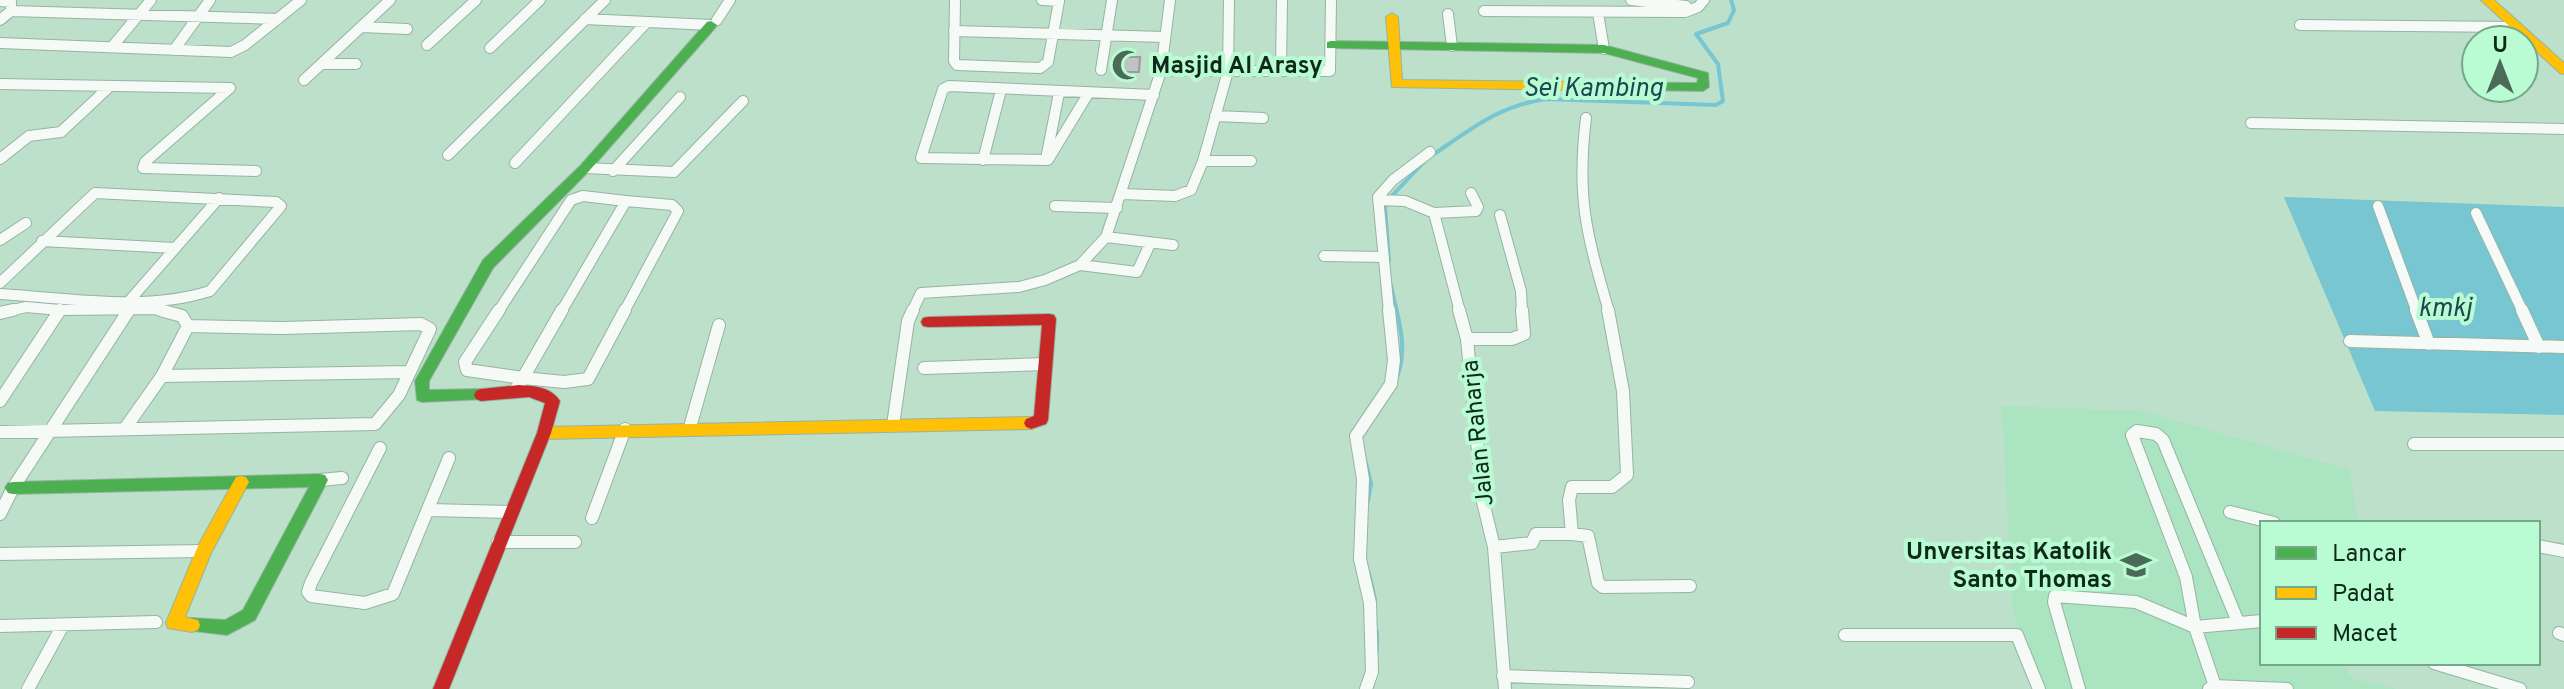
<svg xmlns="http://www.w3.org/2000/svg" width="2564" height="689" viewBox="0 0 2564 689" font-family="Overpass,sans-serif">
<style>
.built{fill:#aae4c1}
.water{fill:#78c6d1}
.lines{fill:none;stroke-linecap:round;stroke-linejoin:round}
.stream{stroke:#78c6d1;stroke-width:4}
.building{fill:#bfc4c2;stroke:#979d9a;stroke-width:2}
.street-far1-casing{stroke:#97b3a2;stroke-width:12}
.street-casing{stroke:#97b3a2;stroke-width:14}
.fast-casing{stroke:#97b3a2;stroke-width:2}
.slow-casing{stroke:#97b3a2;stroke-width:2}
.jam-casing{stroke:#97b3a2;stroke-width:2}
.street-far1{stroke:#f5faf7;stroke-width:10}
.street{stroke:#f5faf7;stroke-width:12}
.fast{fill:#4caf50;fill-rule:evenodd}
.slow{fill:#ffc107;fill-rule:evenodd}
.jam{fill:#c62828;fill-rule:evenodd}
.labels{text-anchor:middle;stroke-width:8;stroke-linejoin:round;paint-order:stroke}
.poi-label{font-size:24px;font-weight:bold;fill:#0f2a1b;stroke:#b9fcd3;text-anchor:start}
.street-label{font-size:24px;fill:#0f2a1b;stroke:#b9fcd3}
.water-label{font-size:26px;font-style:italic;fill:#1d4853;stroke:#b9fcd3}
</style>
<rect width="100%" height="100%" fill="#bce0ca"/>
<path class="built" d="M 2002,406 L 2142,411 L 2350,470 L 2358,523 L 2262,523 L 2262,663 L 2342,663 L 2351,678 L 2396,689 L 2036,689 L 2012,606 Z"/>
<path class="water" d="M 2284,197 L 2564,207 L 2564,415 L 2375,411 Z"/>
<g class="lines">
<path class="stream" d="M 1431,156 C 1469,131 1499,105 1546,99 L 1716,105 L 1723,101 L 1718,64 L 1696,34 L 1728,23 L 1734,10 L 1731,0
M 1389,199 L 1424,162
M 1385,207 L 1389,261
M 1391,286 C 1398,318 1410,350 1395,382
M 1366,463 L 1371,484 L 1368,501
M 1369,573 L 1375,600
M 1377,632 L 1377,651"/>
</g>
<path class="building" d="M 1116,57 L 1140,57 L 1139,72 L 1114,72 Z"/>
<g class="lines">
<g class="street-far1-casing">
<path id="street-far1" d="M 955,0 L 954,61 L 957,65 L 1040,68 L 1048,62 L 1059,1 L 1042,0
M 1631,0 L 1686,6
M 0,1 L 11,2 L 11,11
M 1484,11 L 1685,12 L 1698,7 L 1704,0
M 1598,13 L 1604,49
M 1448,14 L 1452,46
M 585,19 L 711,25
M 0,20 L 11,11 L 278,19
M 717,20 L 730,0
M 2300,25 L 2514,27
M 362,27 L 407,29
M 954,31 L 1164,37
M 0,43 L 231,52 L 245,45 L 301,0
M 427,45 L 476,0
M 112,47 L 151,0
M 490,48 L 540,0
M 174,50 L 210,0
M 322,64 L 356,64
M 1281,69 L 1282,0
M 1101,70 L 1112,0
M 1161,71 L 1330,71 L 1331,0
M 304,80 L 390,0
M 0,84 L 230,88
M 230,88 L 145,162 L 143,168 L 256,171
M 1088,94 L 1048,160 L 921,158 L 943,89 L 949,86 L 1154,95
M 1215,116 L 1263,118
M 1586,118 C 1576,199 1587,235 1609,312
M 2251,123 L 2564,129
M 448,155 L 605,0
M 0,159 L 29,136 L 61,132 L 108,88
M 1046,159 L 1059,93
M 983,160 L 1001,90
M 1203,161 L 1251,161
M 515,163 L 645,24
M 585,168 L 674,172 L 743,101
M 613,171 L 680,97
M 1122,194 L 1175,196 L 1191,190 L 1203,161 L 1228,71 L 1229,0
M 1378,200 L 1405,201 L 1434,213 L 1476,211 L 1478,207 L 1471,193
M 1055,206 L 1117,208
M 2378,206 L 2417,312
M 1434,213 L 1460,312
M 2476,213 L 2523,312
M 1500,215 L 1521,291 L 1522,312
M 1106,237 L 1173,245
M 0,240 L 26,223
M 42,241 L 175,248
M 1324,256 L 1383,257
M 1080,265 L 1137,272 L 1150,244
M 0,283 L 95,193 L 276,202 L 281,206 L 210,291 C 144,312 68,298 0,294
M 4,312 L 26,307 L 60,310 L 156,309 L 167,312
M 128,312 L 130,300 L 219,198
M 498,312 L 571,200 L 583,196 L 626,201
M 561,312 L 626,201
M 624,312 L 678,211 L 672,205 L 626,201
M 912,312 L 921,293 L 1019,287 L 1045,280 L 1080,265 L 1106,237 L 1161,71 L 1170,0
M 1389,312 L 1378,197 L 1393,180 L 1430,152"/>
</g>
<g class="street-casing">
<path id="street" d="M 499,310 L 465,362 L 467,370 L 523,378
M 1459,310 L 1467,339 L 1483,502 L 1494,547 L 1505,689
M 1608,310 L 1623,391 L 1627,475 L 1612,487 L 1572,487 L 1569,500 L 1572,534 L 1588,536 L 1598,583 L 1603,587 L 1690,586
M 2416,310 L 2429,344
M 2522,310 L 2539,347
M 0,313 L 13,310
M 1467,339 L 1512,339 L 1524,334 L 1522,310
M 2350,341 L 2564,347
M 924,368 L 1046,364
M 162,376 L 410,372
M 523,378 L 564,382 L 588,379 L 625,310
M 523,378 L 562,310
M 514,392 L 523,378
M 0,401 L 60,310
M 893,425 L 908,321 L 913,310
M 126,427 L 162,376 L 188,326 L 182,316 L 160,310
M 690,427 L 719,325
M 0,432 L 375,424 L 399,395 L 430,329 L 421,324 L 283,328 L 188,326
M 2414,444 L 2564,444
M 380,448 L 311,583 L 308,592 L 311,596 L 365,603 L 393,594 L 449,458
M 320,480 L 342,478
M 429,510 L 511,512
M 2230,512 L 2274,523
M 0,514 L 13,488 L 129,310
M 592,518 L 625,429
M 498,542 L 575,542
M 2538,546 L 2564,551
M 1494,547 L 1532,543 L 1536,534 L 1572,534
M 0,554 L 204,551
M 0,626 L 156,622
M 2195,627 L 2186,577 L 2132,435 L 2137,431 L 2156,434 L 2163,440 L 2238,622
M 2559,633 L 2564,635
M 1845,635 L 2017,635 L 2039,689
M 2434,663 L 2520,689
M 1503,676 L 1688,682
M 28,689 L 63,625
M 1366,689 L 1372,672 L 1370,603 L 1360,559 L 1363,479 L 1356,436 L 1391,384 L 1394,360 L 1389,310
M 2079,689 L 2054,602 L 2055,596 L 2136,602 L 2195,627
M 2209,689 L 2214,686 L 2287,689
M 2216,689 L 2195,627 L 2262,621"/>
</g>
<g class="fast-casing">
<path id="fast" d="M 711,21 L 717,25 L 715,28 L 589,171 L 493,268 L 429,381 L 429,390 L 481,389 L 486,391 L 488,395 L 486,399 L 422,402 L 417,400 L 415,381 L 483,260 L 581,165 L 707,22 Z
M 1331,41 L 1604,45 L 1708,73 L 1709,87 L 1703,91 L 1572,89 L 1570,86 L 1572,83 L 1576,82 L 1697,83 L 1698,78 L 1604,53 L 1327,48 L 1327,42 Z
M 320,474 L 325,475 L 328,480 L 255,620 L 227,635 L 186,630 L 184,625 L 186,620 L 192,618 L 225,620 L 243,610 L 309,487 L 13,494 L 8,493 L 5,488 L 8,483 L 13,482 Z"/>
</g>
<g class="slow-casing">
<path id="slow" d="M 2481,0 L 2494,0 L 2564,63 L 2564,74 L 2560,73 Z
M 1392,13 L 1398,17 L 1402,80 L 1576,82 L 1582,86 L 1576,90 L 1392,87 L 1386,17 Z
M 1031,417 L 1036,419 L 1038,423 L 1036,427 L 1031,429 L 544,439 L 539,437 L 537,433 L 539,429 L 544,427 Z
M 241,476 L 246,477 L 249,482 L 211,553 L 185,617 L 198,620 L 200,625 L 198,630 L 192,632 L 168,628 L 166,623 L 198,546 L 236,477 Z"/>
</g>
<g class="jam-casing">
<path id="jam" d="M 1049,314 L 1054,315 L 1056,319 L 1048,420 L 1046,424 L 1031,429 L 1026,427 L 1024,423 L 1026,419 L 1034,416 L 1042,325 L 928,327 L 923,326 L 921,322 L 923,318 L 928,317 Z
M 519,385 C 535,386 551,387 560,401 L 551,433 L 449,689 L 433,689 L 537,433 L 545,403 L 529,397 L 481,401 L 476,399 L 474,395 L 476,391 L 481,389 Z"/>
</g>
<use href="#street-far1" class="street-far1"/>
<use href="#street" class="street"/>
<use href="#fast" class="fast"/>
<use href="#slow" class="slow"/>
<use href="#jam" class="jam"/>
</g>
<defs>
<g id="mosque-bare" transform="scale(2.4)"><path d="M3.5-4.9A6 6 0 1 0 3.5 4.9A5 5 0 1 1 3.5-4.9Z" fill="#4c6a58" stroke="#b9fcd3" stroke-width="2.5" paint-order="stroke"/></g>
<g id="university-bare" transform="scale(2.4)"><path d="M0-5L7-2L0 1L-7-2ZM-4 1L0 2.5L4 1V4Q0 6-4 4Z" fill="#4c6a58" stroke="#b9fcd3" stroke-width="2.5" paint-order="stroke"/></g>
</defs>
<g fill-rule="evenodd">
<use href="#mosque-bare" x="1127" y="65"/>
<use href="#university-bare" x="2136" y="565"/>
</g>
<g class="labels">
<g class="poi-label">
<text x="1151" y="73">Masjid Al Arasy</text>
<text x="2112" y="559" text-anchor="end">Unversitas Katolik<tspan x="2112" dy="28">Santo Thomas</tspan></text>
</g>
<g class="street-label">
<text transform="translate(1477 433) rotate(-96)" y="8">Jalan Raharja</text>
</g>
<g class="water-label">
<text x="1593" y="96">Sei Kambing</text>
<text x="2445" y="316">kmkj</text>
</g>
</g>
<rect x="2260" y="521" width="280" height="144" fill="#b9fcd3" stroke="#75a889" stroke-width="2"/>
<rect x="2276" y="547" width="40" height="12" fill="#4caf50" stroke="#75a889" stroke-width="2"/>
<text x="2332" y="561" font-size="24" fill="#0f2a1b">Lancar</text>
<rect x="2276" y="587" width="40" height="12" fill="#ffc107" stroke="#75a889" stroke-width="2"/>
<text x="2332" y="601" font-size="24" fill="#0f2a1b">Padat</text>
<rect x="2276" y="627" width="40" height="12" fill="#c62828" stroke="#75a889" stroke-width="2"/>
<text x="2332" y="641" font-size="24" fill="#0f2a1b">Macet</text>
<g transform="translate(2500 64)"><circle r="38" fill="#b9fcd3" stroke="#75a889" stroke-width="2"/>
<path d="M0-6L14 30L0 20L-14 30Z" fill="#4c6a58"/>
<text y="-12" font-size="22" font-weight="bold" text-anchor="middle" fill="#0f2a1b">U</text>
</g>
</svg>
